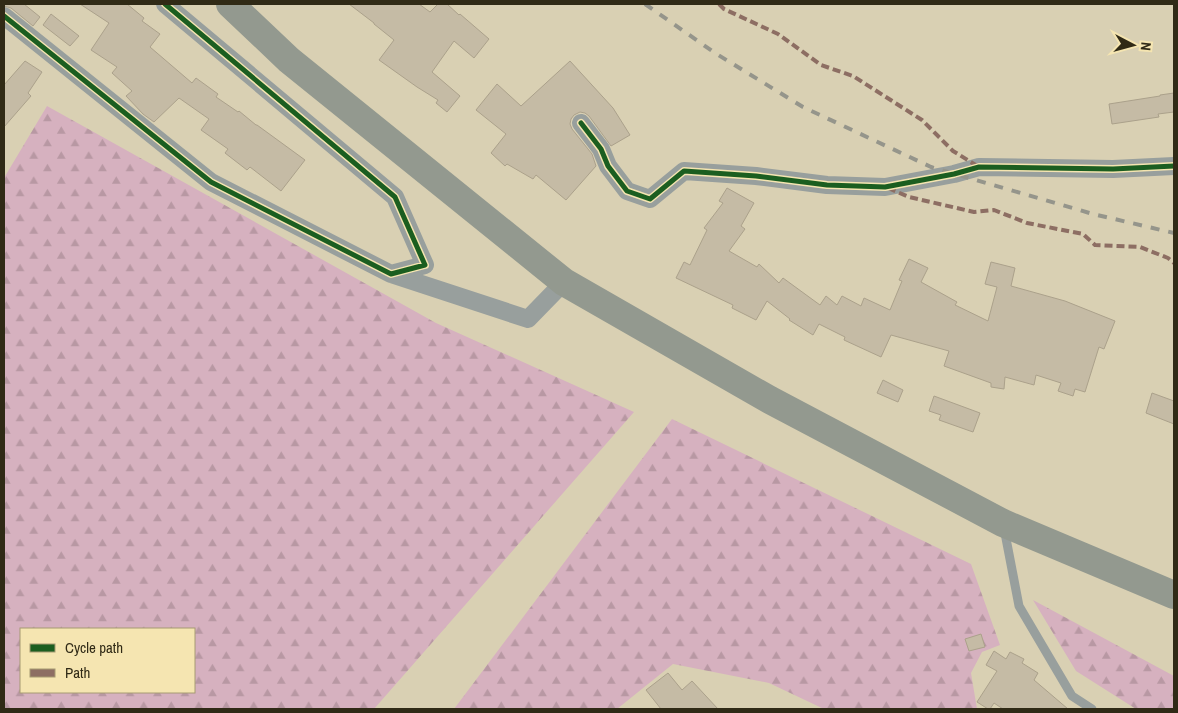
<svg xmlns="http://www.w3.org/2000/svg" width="1178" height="713" viewBox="0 0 1178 713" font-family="'Archivo Narrow',sans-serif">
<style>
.forest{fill:url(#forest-firs);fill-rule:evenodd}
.building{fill:#c5bba5;stroke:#aba18b}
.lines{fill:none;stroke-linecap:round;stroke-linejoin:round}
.lane{stroke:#989f9d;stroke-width:9}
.street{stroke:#989f9d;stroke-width:18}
.highway{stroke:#93998f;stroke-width:28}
.rail{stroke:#95958b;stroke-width:4;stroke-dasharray:9 9;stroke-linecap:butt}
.quiet{stroke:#8d6e63;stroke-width:4;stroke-dasharray:8 4;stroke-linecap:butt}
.cycleway-casing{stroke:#f5e5b1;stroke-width:8}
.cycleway{stroke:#1b5e20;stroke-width:5}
</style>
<defs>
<pattern id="forest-firs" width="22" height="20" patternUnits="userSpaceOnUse" patternTransform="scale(1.25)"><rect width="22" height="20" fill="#d6b1bf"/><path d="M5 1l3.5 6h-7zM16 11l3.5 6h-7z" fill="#b898a3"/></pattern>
</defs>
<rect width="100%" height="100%" fill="#d9d0b3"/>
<path class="forest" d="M 47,106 L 436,323 L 634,412 L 374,709 L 4,709 L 4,178 ZM 21,629 L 194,629 L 194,692 L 21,692 Z
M 672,419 L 971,564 L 1000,645 L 982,652 L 971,673 L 977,709 L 824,709 L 769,683 L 673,664 L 617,709 L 454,709 Z
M 1033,600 L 1174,676 L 1174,709 L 1136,709 L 1076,671 Z"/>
<path class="building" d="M 4,4 L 24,4 L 40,17 L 33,26 L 11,8 L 4,6 Z
M 80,4 L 127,4 L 144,18 L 142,21 L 160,34 L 150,47 L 192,83 L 196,78 L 218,94 L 216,97 L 238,112 L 239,111 L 256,125 L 257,125 L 305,160 L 281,191 L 250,167 L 247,170 L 225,153 L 228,149 L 201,130 L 209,119 L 179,98 L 154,122 L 143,114 L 126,96 L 132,91 L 112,73 L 117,67 L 91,50 L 109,23 Z
M 349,4 L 419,4 L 430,12 L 438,4 L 447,4 L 459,15 L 460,14 L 489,39 L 474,58 L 454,41 L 432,72 L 460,96 L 447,112 L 436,103 L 438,100 L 417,87 L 379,60 L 394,40 L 374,24 L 374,23 Z
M 51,14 L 79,36 L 70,46 L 43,25 Z
M 25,61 L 42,72 L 28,93 L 31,96 L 4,127 L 4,85 Z
M 570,61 L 613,108 L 630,135 L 611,146 L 589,116 L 585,113 L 580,112 L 574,115 L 571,119 L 570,124 L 572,129 L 592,154 L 596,166 L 566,200 L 536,175 L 533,179 L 507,164 L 505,166 L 491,153 L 506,134 L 476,110 L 497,84 L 521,106 Z
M 1174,93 L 1174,112 L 1158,114 L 1159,117 L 1112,124 L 1109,104 L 1160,96 L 1160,95 Z
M 727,188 L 754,203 L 741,226 L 745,229 L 729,251 L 757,267 L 759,264 L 779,283 L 783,278 L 820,305 L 826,296 L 837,305 L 842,296 L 861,306 L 864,298 L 890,310 L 902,281 L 899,280 L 909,259 L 928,268 L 921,282 L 957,302 L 955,305 L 988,321 L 997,287 L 985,284 L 991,262 L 1015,268 L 1011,286 L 1065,301 L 1115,321 L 1104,349 L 1099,347 L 1085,392 L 1075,389 L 1073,396 L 1058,391 L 1061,383 L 1036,375 L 1034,385 L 1005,377 L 1004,389 L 991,387 L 991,383 L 944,366 L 949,351 L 891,335 L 881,357 L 844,340 L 845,337 L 819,324 L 813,335 L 789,320 L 790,319 L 767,301 L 756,320 L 732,308 L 733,305 L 676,278 L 684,262 L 690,265 L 707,230 L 704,228 L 723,203 L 719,201 Z
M 883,380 L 903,390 L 898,402 L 877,393 Z
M 1152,393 L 1174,401 L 1174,424 L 1146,413 Z
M 934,396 L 980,413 L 973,432 L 939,420 L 941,415 L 929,411 Z
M 981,634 L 985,647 L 969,651 L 965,639 Z
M 994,651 L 1006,659 L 1010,652 L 1024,659 L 1022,663 L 1038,673 L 1034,680 L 1068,709 L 1003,709 L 994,703 L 990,709 L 988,709 L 977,702 L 997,671 L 986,665 Z
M 668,673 L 682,690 L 692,681 L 718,709 L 661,709 L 646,690 Z"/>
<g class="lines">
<path class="lane" d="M 1004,528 L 1019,606 L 1072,696 L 1092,709"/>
<path class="street" d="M 4,16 L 211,182 L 391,274 L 425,265 L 395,197 L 165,4
M 581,123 L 601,149 L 608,166 L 627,191 L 650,199 L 684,171 L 756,176 L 827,185 L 885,187 L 954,174 L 979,167 L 1113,169 L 1174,166
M 391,274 L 528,319 L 564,282"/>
<path class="highway" d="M 230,4 L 289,60 L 564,282 L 770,400 L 1003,523 L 1174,595"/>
<path class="rail" d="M 645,4 L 715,53 L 803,107 L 931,167 L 1093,214 L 1174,233"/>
<path class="quiet" d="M 719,4 L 724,9 L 778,34 L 821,65 L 853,76 L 922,120 L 953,151 L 979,167
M 888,188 L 909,197 L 974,212 L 994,210 L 1027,223 L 1083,234 L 1095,245 L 1140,247 L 1168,258 L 1174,263"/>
<g class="cycleway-casing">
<path id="cycleway" d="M 4,16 L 211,182 L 391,274 L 425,265 L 395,197 L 165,4
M 581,123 L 601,149 L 608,166 L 627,191 L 650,199 L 684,171 L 756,176 L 827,185 L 885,187 L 954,174 L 979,167 L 1113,169 L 1174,166"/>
</g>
<use href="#cycleway" class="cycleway"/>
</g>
<rect width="1178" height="713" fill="none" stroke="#302a16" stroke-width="10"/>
<rect x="20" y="628" width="175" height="65" fill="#f5e5b1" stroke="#a69a73"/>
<rect x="30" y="644" width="25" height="8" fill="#1b5e20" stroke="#a69a73"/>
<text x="65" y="653" font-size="15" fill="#302a16">Cycle path</text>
<rect x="30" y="669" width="25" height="8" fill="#8d6e63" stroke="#a69a73"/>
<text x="65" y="678" font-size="15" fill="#302a16">Path</text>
<g transform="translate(1133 45) rotate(96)" stroke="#f5e5b1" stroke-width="4" paint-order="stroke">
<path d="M0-4L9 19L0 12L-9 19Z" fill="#302a16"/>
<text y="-8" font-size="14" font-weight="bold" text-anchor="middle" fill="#302a16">N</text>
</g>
</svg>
